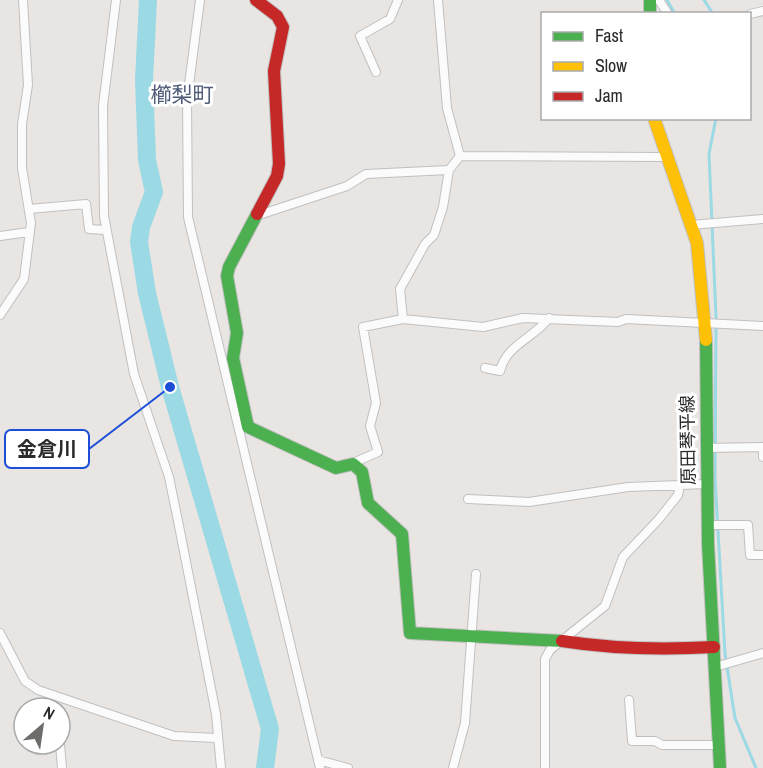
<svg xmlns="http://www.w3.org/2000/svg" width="763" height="768" viewBox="0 0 763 768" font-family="'Archivo Narrow','Noto Sans JP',sans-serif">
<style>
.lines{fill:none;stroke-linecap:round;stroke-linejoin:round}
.stream{stroke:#9bd9e4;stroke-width:3}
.river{stroke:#9bd9e4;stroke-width:18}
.street-casing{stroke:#c1c0c0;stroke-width:10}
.fast-casing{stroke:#c1c0c0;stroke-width:14}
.slow-casing{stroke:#c1c0c0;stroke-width:14}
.jam-casing{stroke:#c1c0c0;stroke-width:14}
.street{stroke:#fcfbfb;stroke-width:8}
.fast{stroke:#4caf50;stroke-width:12}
.slow{stroke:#ffc107;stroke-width:12}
.jam{stroke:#c62828;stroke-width:12}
.labels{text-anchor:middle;stroke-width:6;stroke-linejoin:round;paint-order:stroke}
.street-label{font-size:18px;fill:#2b2b2b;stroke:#fff}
.quarter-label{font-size:21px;fill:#4f5b78;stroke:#fff}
.leader{fill:none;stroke:#1d4ed8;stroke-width:2}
.callout-dot{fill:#1d4ed8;stroke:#fff;stroke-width:2}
.callout{fill:#fff;stroke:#1d4ed8;stroke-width:2}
.callout-label{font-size:20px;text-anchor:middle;font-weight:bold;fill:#2b2b2b}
</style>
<rect width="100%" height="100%" fill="#e8e5e2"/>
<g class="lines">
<path class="stream" d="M 667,0 L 675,14
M 704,0 L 713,14
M 716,118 L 709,154 L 716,317 L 715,478 L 725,654 L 735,718 L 756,768"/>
<path class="river" d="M 148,0 L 144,80 L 147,160 L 154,192 L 141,227 L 139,242 L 147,293 L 170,387 L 270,729 L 265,768"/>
<g class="street-casing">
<path id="street" d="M 116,0 L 103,106 L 104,216 L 134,374 L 169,477 L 178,521 L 216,714 L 221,768
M 200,0 L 187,100 L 188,217 L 320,768
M 438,0 L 447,108 L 460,156
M 659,0 L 668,14
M 750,14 L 763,11
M 376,72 L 360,36 L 390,19 L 398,0
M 460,156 L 449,170 L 443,207 L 434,235 L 425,244 L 400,289 L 403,319 L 483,327 L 523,318 L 618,322 L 626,319 L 763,326
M 460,156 L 666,157
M 29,209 L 86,204 L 89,229 L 106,230
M 256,216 L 347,186 L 366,174 L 449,170
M 691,225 L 763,219
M 0,236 L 29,232
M 0,315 L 24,279 L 31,223 L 22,168 L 22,124 L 28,85 L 23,0
M 485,368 L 500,371 C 506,345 534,338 549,318
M 763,447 L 763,457
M 705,448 L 763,447
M 353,463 L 378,452 L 370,426 L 376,403 L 363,327 L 403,319
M 468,499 L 529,502 L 628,487 L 706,484
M 708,525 L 748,525 L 750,555 L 763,555
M 0,633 L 25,681 L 38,690 L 174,736 L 216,738
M 715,667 L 763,653
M 629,700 L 632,741 L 655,741 L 662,745 L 719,745
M 60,744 L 62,768
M 318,760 L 348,768
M 453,768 L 465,723 L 476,574
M 545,768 L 545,659 L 550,650 L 605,606 L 623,557 L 659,519 L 678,495 L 680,485"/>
</g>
<g class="fast-casing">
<path id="fast" d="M 650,0 L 650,14
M 257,214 L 229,267 L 227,276 L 237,333 L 233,358 L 248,427 L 336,468 L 353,464 L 362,472 L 368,503 L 402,534 L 410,633 L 562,641
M 706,340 L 708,544 L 720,768"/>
</g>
<g class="slow-casing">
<path id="slow" d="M 654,118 L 697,243 L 706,340"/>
</g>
<g class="jam-casing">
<path id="jam" d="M 256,0 L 277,16 L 283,27 L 274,71 L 279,164 L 277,176 L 257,214
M 562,641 C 613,649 662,650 714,647"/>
</g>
<use href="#street" class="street"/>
<use href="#fast" class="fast"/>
<use href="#slow" class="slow"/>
<use href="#jam" class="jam"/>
</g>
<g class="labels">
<g class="street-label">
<text transform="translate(688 440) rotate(-91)" y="6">原田琴平線</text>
</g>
<g class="quarter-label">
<text x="182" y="102">櫛梨町</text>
</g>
</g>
<path class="leader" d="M170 387L89 449"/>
<circle class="callout-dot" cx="170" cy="387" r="6"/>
<rect class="callout" x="5" y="430" width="84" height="38" rx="6"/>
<g class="callout-label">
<text x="47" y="456">金倉川</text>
</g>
<rect x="541" y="12" width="210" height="108" fill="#ffffff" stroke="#aaaaaa" stroke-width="1.5"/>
<rect x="553" y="32" width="30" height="9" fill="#4caf50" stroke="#aaaaaa" stroke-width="1.5"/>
<text x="595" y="42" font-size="18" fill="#2b2b2b">Fast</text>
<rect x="553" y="62" width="30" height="9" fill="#ffc107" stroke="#aaaaaa" stroke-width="1.5"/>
<text x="595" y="72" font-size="18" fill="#2b2b2b">Slow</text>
<rect x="553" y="92" width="30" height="9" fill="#c62828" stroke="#aaaaaa" stroke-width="1.5"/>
<text x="595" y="102" font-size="18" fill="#2b2b2b">Jam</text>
<g transform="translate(42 726) rotate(29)"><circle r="28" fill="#ffffff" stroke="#aaaaaa" stroke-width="1.5"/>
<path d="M0-4.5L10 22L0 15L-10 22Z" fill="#6d6c6b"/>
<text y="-9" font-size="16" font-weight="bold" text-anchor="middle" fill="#2b2b2b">N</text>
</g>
</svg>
